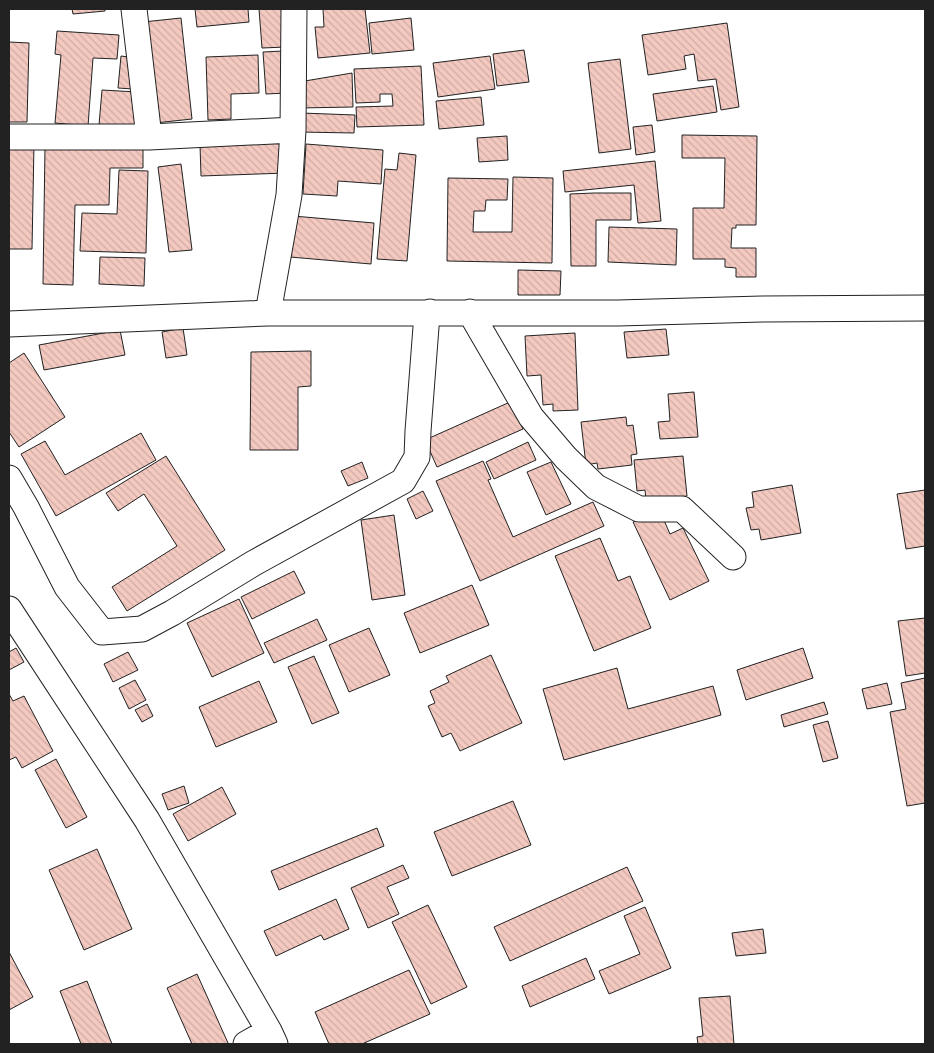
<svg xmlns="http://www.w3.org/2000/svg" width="934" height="1053" viewBox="0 0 934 1053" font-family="'Playfair Display',serif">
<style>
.building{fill:url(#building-back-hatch);stroke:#222}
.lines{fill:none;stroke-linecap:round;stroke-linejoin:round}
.minor-casing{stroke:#222;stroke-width:27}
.minor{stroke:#fff;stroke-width:25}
</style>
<defs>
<pattern id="building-back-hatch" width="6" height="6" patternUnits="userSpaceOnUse" patternTransform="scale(1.25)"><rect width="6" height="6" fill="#f3c9c0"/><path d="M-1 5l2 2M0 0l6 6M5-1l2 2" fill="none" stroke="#d0aca5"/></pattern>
</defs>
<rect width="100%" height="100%" fill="#fff"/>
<path class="building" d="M 72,9 L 105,9 L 105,11 L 73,14 Z
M 195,9 L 248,9 L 249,22 L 197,27 Z
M 259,9 L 283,9 L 286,47 L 262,48 Z
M 323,9 L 365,9 L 370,53 L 318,58 L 315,27 L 324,27 Z
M 181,18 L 192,119 L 155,123 L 143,22 Z
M 411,18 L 414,50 L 372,54 L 369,23 Z
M 727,23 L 739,107 L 721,110 L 716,79 L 698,81 L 694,54 L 684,56 L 686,69 L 648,75 L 642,35 Z
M 57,31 L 119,35 L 117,59 L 93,58 L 88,126 L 55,123 L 61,55 L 55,54 Z
M 9,42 L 29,43 L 27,122 L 9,122 Z
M 524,50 L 529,82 L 497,86 L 493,54 Z
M 283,51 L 287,93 L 266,94 L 263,52 Z
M 258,55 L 259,93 L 231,94 L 231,119 L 208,120 L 206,57 Z
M 121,56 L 136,58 L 133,89 L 118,88 Z
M 490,56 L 495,89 L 438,97 L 433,63 Z
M 620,59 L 631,149 L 599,153 L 588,63 Z
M 421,66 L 424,125 L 357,127 L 356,107 L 393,106 L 392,94 L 380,94 L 380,102 L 356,103 L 354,69 Z
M 352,73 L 353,107 L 299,108 L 299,82 Z
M 713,86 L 717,112 L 657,121 L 653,94 Z
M 102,90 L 137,92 L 135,127 L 99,125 Z
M 481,97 L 484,125 L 439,129 L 436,101 Z
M 301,113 L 355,115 L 354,133 L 300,132 Z
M 652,125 L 655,152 L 636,155 L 633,127 Z
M 682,135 L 757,136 L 756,225 L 736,225 L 736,228 L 732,228 L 731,248 L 756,248 L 756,277 L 736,277 L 736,268 L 725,267 L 725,259 L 693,259 L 693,208 L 724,208 L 725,158 L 682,158 Z
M 507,136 L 508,160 L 479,162 L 477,138 Z
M 285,141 L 287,173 L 201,176 L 200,145 Z
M 9,143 L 34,144 L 32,249 L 9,249 Z
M 306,144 L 383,150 L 381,184 L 338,181 L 337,196 L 303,194 Z
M 45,147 L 143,148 L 143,168 L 110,168 L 109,205 L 75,205 L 73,285 L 43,284 Z
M 399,153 L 416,155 L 407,261 L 377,259 L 385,169 L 397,170 Z
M 655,161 L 661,221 L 638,223 L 634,185 L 565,192 L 563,171 Z
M 181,164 L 192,250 L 169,252 L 158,167 Z
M 119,170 L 148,171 L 146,253 L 80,251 L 82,213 L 117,214 Z
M 513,177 L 553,178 L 552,263 L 447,261 L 448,178 L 508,179 L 507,200 L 486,200 L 485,211 L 474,211 L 473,232 L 512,232 Z
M 594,193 L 631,193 L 631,220 L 596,220 L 596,266 L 571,266 L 570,194 Z
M 293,216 L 374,223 L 371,264 L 290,257 Z
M 609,227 L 677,229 L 676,265 L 608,262 Z
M 100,257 L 145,258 L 144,286 L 99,284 Z
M 518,270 L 561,271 L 560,295 L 518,295 Z
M 183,328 L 187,355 L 166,358 L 162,332 Z
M 666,329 L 669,355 L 627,358 L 624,332 Z
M 120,330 L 125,355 L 44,370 L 39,345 Z
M 575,333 L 578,410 L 553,411 L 553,404 L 543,405 L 541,375 L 527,376 L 525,336 Z
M 311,351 L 311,386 L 298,387 L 298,450 L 250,450 L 251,352 Z
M 24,353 L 65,417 L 19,447 L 9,432 L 9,363 Z
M 694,392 L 698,437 L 660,439 L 658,422 L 670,421 L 668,394 Z
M 510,402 L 523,429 L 437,467 L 425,440 Z
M 626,417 L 627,426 L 633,425 L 637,454 L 631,455 L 632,465 L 598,469 L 597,463 L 586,465 L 581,422 Z
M 141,433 L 156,460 L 56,516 L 21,454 L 45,441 L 65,475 Z
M 528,442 L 536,460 L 494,479 L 486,462 Z
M 166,456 L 225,550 L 127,611 L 112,587 L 177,546 L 144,494 L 118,511 L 106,493 Z
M 683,456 L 687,496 L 646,500 L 645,490 L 637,491 L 634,460 Z
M 483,461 L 491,479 L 488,480 L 513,537 L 593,502 L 604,526 L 480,581 L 436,481 Z
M 362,462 L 368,478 L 348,486 L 341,471 Z
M 551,462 L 571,504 L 546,515 L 527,472 Z
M 792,485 L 801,533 L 761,540 L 759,529 L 751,530 L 746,508 L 754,507 L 752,492 Z
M 925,490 L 925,546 L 906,549 L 897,494 Z
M 423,491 L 433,511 L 416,519 L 407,499 Z
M 394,515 L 405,595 L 372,600 L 361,520 Z
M 650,515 L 654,522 L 663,518 L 670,534 L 683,528 L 709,581 L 670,600 L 633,522 Z
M 600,538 L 618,581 L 630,576 L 651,628 L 594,651 L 555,556 Z
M 294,571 L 305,593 L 252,619 L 241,597 Z
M 472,585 L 489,625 L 420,653 L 404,613 Z
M 239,599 L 264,653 L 212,677 L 187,623 Z
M 925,618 L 925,673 L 906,676 L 898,621 Z
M 317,619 L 327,640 L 274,663 L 264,643 Z
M 369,628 L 390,675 L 349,692 L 329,645 Z
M 16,648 L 24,662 L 9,670 L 9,652 Z
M 803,648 L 813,678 L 746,700 L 737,670 Z
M 128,652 L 138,670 L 113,682 L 104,664 Z
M 491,655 L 522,723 L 460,751 L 451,733 L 442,737 L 428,706 L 435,703 L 430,691 L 449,682 L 446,676 Z
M 314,656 L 339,713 L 312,724 L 288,667 Z
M 617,668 L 628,709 L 713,686 L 721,715 L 564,760 L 543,689 Z
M 925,678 L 925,803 L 907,806 L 890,712 L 906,709 L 901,683 Z
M 135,680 L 146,700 L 129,709 L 119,688 Z
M 259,681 L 277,722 L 216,747 L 199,707 Z
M 887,683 L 892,704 L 867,709 L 862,689 Z
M 9,694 L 13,701 L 24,696 L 53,751 L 22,768 L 16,757 L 9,760 Z
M 824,702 L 828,714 L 784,727 L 781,715 Z
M 147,704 L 153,716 L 142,722 L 135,710 Z
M 828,721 L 838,758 L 823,762 L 813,725 Z
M 56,759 L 87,817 L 66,828 L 35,770 Z
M 184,786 L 189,803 L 168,810 L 162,794 Z
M 222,787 L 236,814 L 188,841 L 173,814 Z
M 513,801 L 531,845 L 452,876 L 434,832 Z
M 377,828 L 384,846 L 279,890 L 271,871 Z
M 97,849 L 132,929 L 84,950 L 49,870 Z
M 403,865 L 409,878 L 387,887 L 399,914 L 368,928 L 351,888 Z
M 627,867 L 643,901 L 510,961 L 494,927 Z
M 336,899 L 349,929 L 324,940 L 321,935 L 276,956 L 264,931 Z
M 428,905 L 467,987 L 431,1004 L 392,922 Z
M 645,907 L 671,968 L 609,994 L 599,971 L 640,954 L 624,916 Z
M 763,929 L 766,953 L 736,956 L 732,933 Z
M 9,952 L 33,997 L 9,1010 Z
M 586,958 L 595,979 L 530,1007 L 522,986 Z
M 409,970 L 430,1014 L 362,1044 L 329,1044 L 315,1012 Z
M 197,974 L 228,1043 L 225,1044 L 192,1044 L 167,988 Z
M 87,981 L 112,1044 L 81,1044 L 60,991 Z
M 730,996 L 734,1044 L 698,1044 L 697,1037 L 703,1036 L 699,998 Z"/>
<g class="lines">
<g class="minor-casing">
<path id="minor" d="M 134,9 L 149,137
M 9,137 L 149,137 L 293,130
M 470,312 L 531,417 L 566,458 L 596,487 L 639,509 L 682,509 L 733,557
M 268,313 L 289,195 L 293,130 L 294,9
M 9,324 L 268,313 L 618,313 L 762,309 L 925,308
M 9,478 L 26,507 L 67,587 L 102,632 L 142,629 L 172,613 L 254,563 L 403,481 L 417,457 L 418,431 L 427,314 L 430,312
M 9,609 L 147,820 L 269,1031 L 275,1044
M 246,1044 L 269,1031"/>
</g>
<use href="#minor" class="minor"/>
</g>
<rect width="934" height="1053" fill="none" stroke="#222222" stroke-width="20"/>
</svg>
